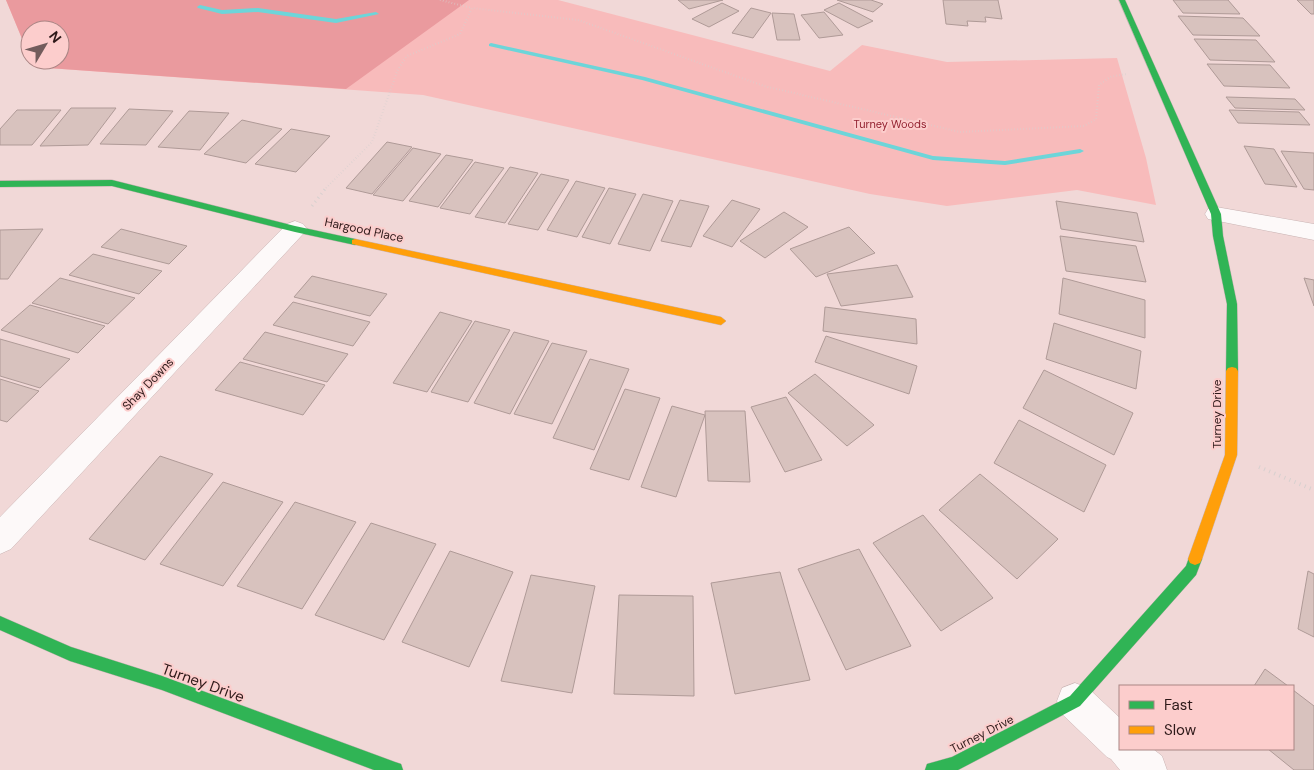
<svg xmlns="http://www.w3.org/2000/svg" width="1314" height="770" viewBox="0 0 1314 770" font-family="'DM Sans',sans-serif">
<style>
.green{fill:#f8bbbb}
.forest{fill:#ea9a9e}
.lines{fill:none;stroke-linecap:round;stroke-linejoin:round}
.stream{fill:#6dd5d9;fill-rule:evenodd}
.building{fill:#d8c2be;stroke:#af9a97}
.street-casing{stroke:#c8b3b3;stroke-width:1}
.fast-casing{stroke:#c8b3b3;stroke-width:1}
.slow-casing{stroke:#c8b3b3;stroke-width:1}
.path-far2{stroke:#d7d0cf;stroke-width:2;stroke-dasharray:0.5 2.5;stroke-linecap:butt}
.path-far1{stroke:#d7d0cf;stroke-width:3;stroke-dasharray:1 4;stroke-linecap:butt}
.path{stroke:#d7d0cf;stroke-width:4;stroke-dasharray:1 4.5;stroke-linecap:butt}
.street{fill:#fdf9f9;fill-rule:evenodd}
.fast{fill:#30b455;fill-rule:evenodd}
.slow{fill:#ff9f0a;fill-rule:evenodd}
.labels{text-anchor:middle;stroke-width:4;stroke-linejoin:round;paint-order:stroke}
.far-park-label{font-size:11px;fill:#932130;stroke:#fccdcc}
.street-label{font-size:12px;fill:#2e1919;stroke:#fccdcc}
.near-street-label{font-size:15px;fill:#2e1919;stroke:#fccdcc}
</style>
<rect width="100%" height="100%" fill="#f1d8d7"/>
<path class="green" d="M 6,0 L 558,0 L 830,71 L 862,45 L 947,62 L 1117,58 L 1146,158 L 1156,205 L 1077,190 L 947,206 L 870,194 L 423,95 L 34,67 L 31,60 L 60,60 L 60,30 L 30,30 L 30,58 Z"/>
<path class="forest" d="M 6,0 L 469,0 L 346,89 L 34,67 L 31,60 L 60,60 L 60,30 L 30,30 L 30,58 Z"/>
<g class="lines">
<path class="stream" d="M 200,5 L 222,10 L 258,8 L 336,19 L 376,12 L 379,14 L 336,23 L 258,12 L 222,14 L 198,8 L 197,7 Z
M 491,43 L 645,77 L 933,156 L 1005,161 L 1080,149 L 1084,151 L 1080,153 L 1005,165 L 933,160 L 642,80 L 489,46 L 489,44 Z"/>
</g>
<path class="building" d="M 678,0 L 723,0 L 689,9 Z
M 837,0 L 871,0 L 883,4 L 873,12 Z
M 943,0 L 998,0 L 1002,19 L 985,17 L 986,22 L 967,21 L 968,26 L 946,24 Z
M 1173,0 L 1228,0 L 1240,14 L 1183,13 Z
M 1297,0 L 1314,0 L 1314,14 L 1311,14 Z
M 722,3 L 739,11 L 709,27 L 692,19 Z
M 839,3 L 873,21 L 858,28 L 824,10 Z
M 751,8 L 771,13 L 753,38 L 732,33 Z
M 824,12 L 843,35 L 819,38 L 801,15 Z
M 772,13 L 794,14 L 800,40 L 777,40 Z
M 1178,16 L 1243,18 L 1260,36 L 1193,35 Z
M 1194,39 L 1256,40 L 1275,62 L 1210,60 Z
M 1207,64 L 1270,65 L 1290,88 L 1224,86 Z
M 1226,97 L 1295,99 L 1305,110 L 1235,108 Z
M 71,108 L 116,108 L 88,145 L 40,146 Z
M 129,109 L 173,111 L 146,145 L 100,144 Z
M 17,110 L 61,110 L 32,145 L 0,145 L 0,129 Z
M 1229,110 L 1299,112 L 1310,125 L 1238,123 Z
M 189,111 L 229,113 L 200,150 L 158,147 Z
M 242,120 L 282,129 L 246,163 L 204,154 Z
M 291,129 L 330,136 L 296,172 L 255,164 Z
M 387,142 L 412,147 L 372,194 L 346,188 Z
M 1244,146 L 1274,149 L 1297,187 L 1265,184 Z
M 413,148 L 441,154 L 403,201 L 373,195 Z
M 1281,151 L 1314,153 L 1314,190 L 1304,189 Z
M 446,155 L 473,160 L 438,207 L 409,201 Z
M 475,162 L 504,168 L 470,214 L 440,208 Z
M 510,167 L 538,173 L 505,223 L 475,217 Z
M 541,174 L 569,180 L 538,230 L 508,224 Z
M 576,181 L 605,188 L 577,237 L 547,230 Z
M 609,188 L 636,194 L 610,244 L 582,237 Z
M 643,194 L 673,201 L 650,251 L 618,244 Z
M 680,200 L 709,206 L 691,247 L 661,241 Z
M 732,200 L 760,209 L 732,247 L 703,236 Z
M 1056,201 L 1137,213 L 1144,242 L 1061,229 Z
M 784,212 L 808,227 L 765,258 L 740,241 Z
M 849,227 L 875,253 L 816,277 L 790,249 Z
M 43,229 L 8,279 L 0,279 L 0,230 Z
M 121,229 L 187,246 L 169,264 L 101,247 Z
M 1060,236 L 1136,246 L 1146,282 L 1066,271 Z
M 93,254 L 162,271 L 139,294 L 69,275 Z
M 897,265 L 913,297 L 841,306 L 827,274 Z
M 312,276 L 387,294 L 370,316 L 294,297 Z
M 60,278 L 135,298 L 108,324 L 32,303 Z
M 1063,278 L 1145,300 L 1145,338 L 1059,314 Z
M 1304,278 L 1314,280 L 1314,306 Z
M 293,302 L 370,322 L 353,346 L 273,325 Z
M 30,305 L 105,326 L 78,353 L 1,330 Z
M 825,307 L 916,319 L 917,344 L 823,331 Z
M 440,312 L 472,321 L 427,392 L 393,383 Z
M 475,321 L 510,330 L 468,402 L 431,392 Z
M 1054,323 L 1141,351 L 1136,389 L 1046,359 Z
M 265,332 L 348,354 L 327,382 L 243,359 Z
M 514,332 L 549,341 L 510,414 L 474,403 Z
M 826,336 L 917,366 L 909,394 L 815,362 Z
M 0,339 L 70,359 L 40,388 L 0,376 Z
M 552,343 L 587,351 L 552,424 L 514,414 Z
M 590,359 L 629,369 L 594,450 L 553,438 Z
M 240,362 L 325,385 L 303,415 L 215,390 Z
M 1044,370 L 1133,413 L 1114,455 L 1023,408 Z
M 815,374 L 874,425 L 847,446 L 788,393 Z
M 0,379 L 39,391 L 7,422 L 0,420 Z
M 625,389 L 660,398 L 629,480 L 590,469 Z
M 786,397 L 822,460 L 785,472 L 751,407 Z
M 672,406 L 705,415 L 676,497 L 641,487 Z
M 705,411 L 745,411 L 750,482 L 708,481 Z
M 1019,420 L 1106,465 L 1084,512 L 994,463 Z
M 160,456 L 213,474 L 145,560 L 89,539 Z
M 980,474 L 1058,539 L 1017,579 L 939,510 Z
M 223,482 L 283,502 L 223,586 L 160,564 Z
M 295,502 L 356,522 L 302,609 L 237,586 Z
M 923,515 L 993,598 L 941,631 L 873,543 Z
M 371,523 L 436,544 L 384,640 L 315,615 Z
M 859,549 L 911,646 L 846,670 L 798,569 Z
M 450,551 L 513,572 L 469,667 L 402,642 Z
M 1308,571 L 1314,574 L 1314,637 L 1298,629 Z
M 780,572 L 810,680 L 735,694 L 711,583 Z
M 531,575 L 595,586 L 572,693 L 501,681 Z
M 619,595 L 693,596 L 694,696 L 614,694 Z
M 1265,669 L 1288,686 L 1254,686 Z
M 1293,690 L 1314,706 L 1314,770 L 1294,770 L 1268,749 L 1293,749 Z"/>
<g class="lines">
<g class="street-casing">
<path id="street" d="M 1216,207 L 1314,224 L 1314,240 L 1208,219 L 1205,214 L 1208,209 Z
M 295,221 L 303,224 L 307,229 L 303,234 L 11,549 L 0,554 L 0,517 L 287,224 Z
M 1075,683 L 1088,688 L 1120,718 L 1120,749 L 1153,749 L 1162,756 L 1167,770 L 1120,770 L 1111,759 L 1107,757 L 1062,714 L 1057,701 L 1062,688 Z"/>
</g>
<g class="fast-casing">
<path id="fast" d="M 1119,0 L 1125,0 L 1221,214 L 1223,236 L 1237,304 L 1238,371 L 1236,374 L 1228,374 L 1226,371 L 1227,304 L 1213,236 L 1211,214 Z
M 112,180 L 295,226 L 355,239 L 360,242 L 355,245 L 295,232 L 112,186 L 0,187 L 0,181 Z
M 1195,553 L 1200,555 L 1202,559 L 1196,575 L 1080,706 L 958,770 L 925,770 L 927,764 L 952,757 L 1070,696 L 1186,566 L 1190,555 Z
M 0,616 L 71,647 L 162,676 L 395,762 L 401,764 L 403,770 L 374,770 L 162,690 L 70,661 L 0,630 Z"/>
</g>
<g class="slow-casing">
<path id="slow" d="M 355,239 L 721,317 L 726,321 L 721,325 L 352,244 L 352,240 Z
M 1232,367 L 1236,368 L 1238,371 L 1237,455 L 1202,559 L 1200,563 L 1195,565 L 1190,563 L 1188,559 L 1225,455 L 1226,371 L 1228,368 Z"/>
</g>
<path class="path-far2" d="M 440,0 L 472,8
M 324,190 L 372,142 L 398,69 L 407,56 L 460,34 L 472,8 L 578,20 L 764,86 L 960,132 L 1084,126 L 1096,119 L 1099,85 L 1110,77 L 1127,74"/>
<path class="path-far1" d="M 312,206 L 325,189"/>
<path class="path" d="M 1259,467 L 1314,490"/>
<use href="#street" class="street"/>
<use href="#fast" class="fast"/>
<use href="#slow" class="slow"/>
</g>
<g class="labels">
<g class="far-park-label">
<text x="890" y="128">Turney Woods</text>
</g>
<g class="street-label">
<text transform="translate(364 230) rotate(12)" y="4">Hargood Place</text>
<text transform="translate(148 384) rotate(-46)" y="4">Shay Downs</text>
<text transform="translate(1217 414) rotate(-90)" y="4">Turney Drive</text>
<text transform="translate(982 734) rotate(-27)" y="4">Turney Drive</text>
</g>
<g class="near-street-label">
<text transform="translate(203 683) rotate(20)" y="5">Turney Drive</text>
</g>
</g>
<rect x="1119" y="685" width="175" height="65" fill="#fccdcc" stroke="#aa8584"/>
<rect x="1129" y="701" width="25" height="8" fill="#30b455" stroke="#aa8584"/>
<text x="1164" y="710" font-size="15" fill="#2e1919">Fast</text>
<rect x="1129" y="726" width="25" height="8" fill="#ff9f0a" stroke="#aa8584"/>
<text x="1164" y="735" font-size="15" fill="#2e1919">Slow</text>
<g transform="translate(45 45) rotate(52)"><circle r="24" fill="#fccdcc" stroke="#aa8584"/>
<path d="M0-4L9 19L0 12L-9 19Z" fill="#725c5c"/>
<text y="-8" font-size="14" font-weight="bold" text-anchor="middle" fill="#2e1919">N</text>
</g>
</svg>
